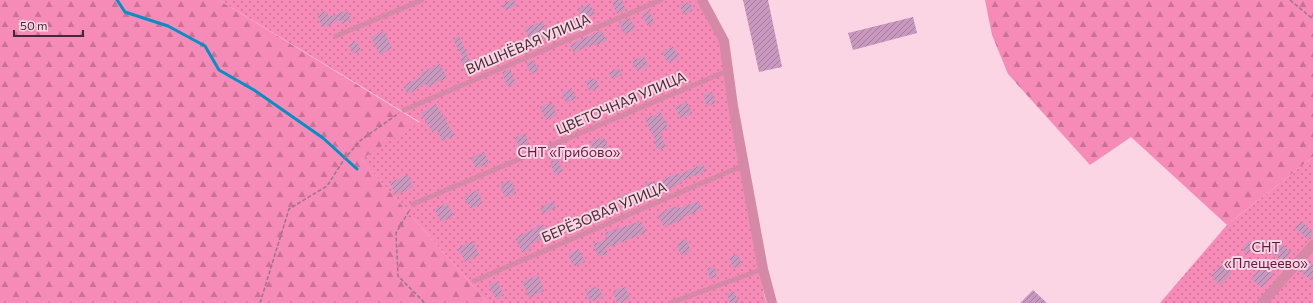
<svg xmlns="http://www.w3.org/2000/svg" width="1313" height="303" viewBox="0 0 1313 303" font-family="Commissioner,sans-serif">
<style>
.forest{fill:url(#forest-firs)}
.garden{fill:url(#garden-dots)}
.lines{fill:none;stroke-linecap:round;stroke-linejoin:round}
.stream{stroke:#0290c7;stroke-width:3}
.building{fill:url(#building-hatch)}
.path{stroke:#977884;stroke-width:1.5;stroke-dasharray:4 2;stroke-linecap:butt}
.lane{stroke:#d589a7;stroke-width:5}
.street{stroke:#d589a7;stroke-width:10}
.labels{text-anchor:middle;stroke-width:4;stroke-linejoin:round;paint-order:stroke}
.street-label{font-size:14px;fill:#422a33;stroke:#fbd5e3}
.park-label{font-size:14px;fill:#66193e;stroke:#fbd5e3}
</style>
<defs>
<pattern id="forest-firs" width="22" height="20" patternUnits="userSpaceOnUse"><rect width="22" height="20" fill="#f78bb7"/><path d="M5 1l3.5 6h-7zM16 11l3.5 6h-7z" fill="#ca7295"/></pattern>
<pattern id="garden-dots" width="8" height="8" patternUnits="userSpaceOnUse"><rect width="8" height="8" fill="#f78bb7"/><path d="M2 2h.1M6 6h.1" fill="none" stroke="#ca7295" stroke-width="1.8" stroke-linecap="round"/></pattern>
<pattern id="building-hatch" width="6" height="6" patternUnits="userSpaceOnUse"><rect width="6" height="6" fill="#c998be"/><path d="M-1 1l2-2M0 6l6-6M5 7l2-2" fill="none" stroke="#a57c9b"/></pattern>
</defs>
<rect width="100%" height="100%" fill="#fbd5e3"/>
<path class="forest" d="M 0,0 L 219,0 L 420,123 L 362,160 L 488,303 L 0,303 Z
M 985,0 L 1313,0 L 1313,157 L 1227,225 L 1131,137 L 1090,165 L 1008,74 L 992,35 Z"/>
<path class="garden" d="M 219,0 L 697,0 L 720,42 L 760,274 L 766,303 L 488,303 L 361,159 L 420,122 Z
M 1313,157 L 1313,303 L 1160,303 L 1227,225 Z"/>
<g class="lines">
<path class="stream" d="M 117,0 L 125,12 L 168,26 L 205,46 L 219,70 L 254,90 L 323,138 L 357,169"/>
</g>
<path class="building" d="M 511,0 L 514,0 L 517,5 L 506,11 L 502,5 Z
M 616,0 L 622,0 L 626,10 L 617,14 L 612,2 Z
M 743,0 L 768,0 L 782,67 L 759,72 Z
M 690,2 L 693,11 L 682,14 L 680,5 Z
M 590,3 L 595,14 L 583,19 L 578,9 Z
M 347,10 L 351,20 L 342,24 L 340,20 L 323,28 L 317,15 L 326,11 L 329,17 Z
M 649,11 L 655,23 L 648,26 L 642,14 Z
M 913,17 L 917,33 L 853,50 L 848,33 Z
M 630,18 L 635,30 L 624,34 L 619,22 Z
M 543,21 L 548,35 L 530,42 L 525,28 Z
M 602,30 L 607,41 L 594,46 L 593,44 L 574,53 L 570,45 Z
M 384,31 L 392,48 L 380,55 L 371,37 Z
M 459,36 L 473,67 L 465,71 L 460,58 L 463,57 L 453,40 Z
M 356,41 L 361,50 L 353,54 L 348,45 Z
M 673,46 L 679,58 L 668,63 L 662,52 Z
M 495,54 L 499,61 L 490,66 L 486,59 Z
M 644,56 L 648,66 L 637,71 L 632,61 Z
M 533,60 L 539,71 L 531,74 L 526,63 Z
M 440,64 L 447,78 L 427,87 L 426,84 L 408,94 L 403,86 L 422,76 L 420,73 Z
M 619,68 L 622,75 L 612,79 L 609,72 Z
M 510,69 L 516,83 L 507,86 L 502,72 Z
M 596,78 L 599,88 L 589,91 L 586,81 Z
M 572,88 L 576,98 L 566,103 L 562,93 Z
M 712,92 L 716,103 L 707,106 L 703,95 Z
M 552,102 L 557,115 L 546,120 L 540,107 Z
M 687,102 L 692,113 L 680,118 L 675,107 Z
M 436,104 L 455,136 L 442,141 L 437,130 L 433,133 L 421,113 Z
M 661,112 L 668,128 L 660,132 L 666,147 L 658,150 L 654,143 L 656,142 L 645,119 Z
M 525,133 L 529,144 L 519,148 L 515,138 Z
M 604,137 L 609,151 L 596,157 L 590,142 Z
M 484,152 L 489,163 L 476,169 L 471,158 Z
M 558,159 L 563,172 L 555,175 L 550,162 Z
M 703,164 L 706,171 L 681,181 L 682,183 L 667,190 L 666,188 L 649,196 L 644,184 L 652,181 L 653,184 L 678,173 L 678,175 Z
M 408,174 L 413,187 L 396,195 L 390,183 Z
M 511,180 L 516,193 L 505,197 L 500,184 Z
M 477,190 L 483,203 L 471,209 L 464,197 Z
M 627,193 L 630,202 L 620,206 L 617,198 Z
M 553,201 L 556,208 L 543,214 L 540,208 Z
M 699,201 L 702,210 L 683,217 L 684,219 L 664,227 L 658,215 L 671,208 L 679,206 L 680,208 Z
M 447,203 L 454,216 L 441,222 L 435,209 Z
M 641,221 L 646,233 L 606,248 L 608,253 L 598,257 L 593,244 L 607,239 L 605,233 Z
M 1301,221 L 1313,232 L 1313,233 L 1308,240 L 1295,228 Z
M 543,224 L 548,236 L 529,245 L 531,249 L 523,253 L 515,238 Z
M 686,239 L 691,251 L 681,255 L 676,244 Z
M 473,241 L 479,255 L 465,262 L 458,248 Z
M 1249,241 L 1255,246 L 1248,254 L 1242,249 Z
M 1280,243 L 1291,252 L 1283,262 L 1272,252 Z
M 579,249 L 585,262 L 574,267 L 568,254 Z
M 738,254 L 742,265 L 733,268 L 729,257 Z
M 1308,261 L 1313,265 L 1313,282 L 1299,271 Z
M 1223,263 L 1232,273 L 1220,285 L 1211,276 Z
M 1263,265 L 1274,274 L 1262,288 L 1251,279 Z
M 715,267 L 717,277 L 710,279 L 707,268 Z
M 538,275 L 544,291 L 529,298 L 522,282 Z
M 497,281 L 504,295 L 496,299 L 489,285 Z
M 598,286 L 603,297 L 590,302 L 585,291 Z
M 626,287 L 630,300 L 617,303 L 613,291 Z
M 1033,290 L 1047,303 L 1020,303 Z
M 734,291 L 739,303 L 730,303 L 726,294 Z"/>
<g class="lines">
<path class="path" d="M 1290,0 L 1313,19
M 409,211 L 396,233 L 398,276 L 425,303
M 260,303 L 289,209 L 327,186 L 345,158 L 361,140 L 399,113"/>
<path class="lane" d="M 336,36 L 422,0
M 404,110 L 661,0
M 413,204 L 727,71
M 474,281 L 744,165
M 670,303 L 763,269"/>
<path class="street" d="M 702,0 L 724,41 L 733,106 L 763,269 L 772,303
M 1262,303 L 1313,245"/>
</g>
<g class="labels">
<g class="street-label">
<text transform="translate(528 44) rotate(-23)" y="5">ВИШНЁВАЯ УЛИЦА</text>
<text transform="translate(621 103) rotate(-23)" y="5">ЦВЕТОЧНАЯ УЛИЦА</text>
<text transform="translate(604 212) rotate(-23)" y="5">БЕРЁЗОВАЯ УЛИЦА</text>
</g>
<g class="park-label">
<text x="569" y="157">СНТ «Грибово»</text>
<text x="1266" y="252">СНТ<tspan x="1266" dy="16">«Плещеево»</tspan></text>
</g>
</g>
<path d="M14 30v6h69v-6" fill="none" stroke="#422a33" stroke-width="2"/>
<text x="20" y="30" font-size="12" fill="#422a33" stroke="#fbd5e3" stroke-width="3" paint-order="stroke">50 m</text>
</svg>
